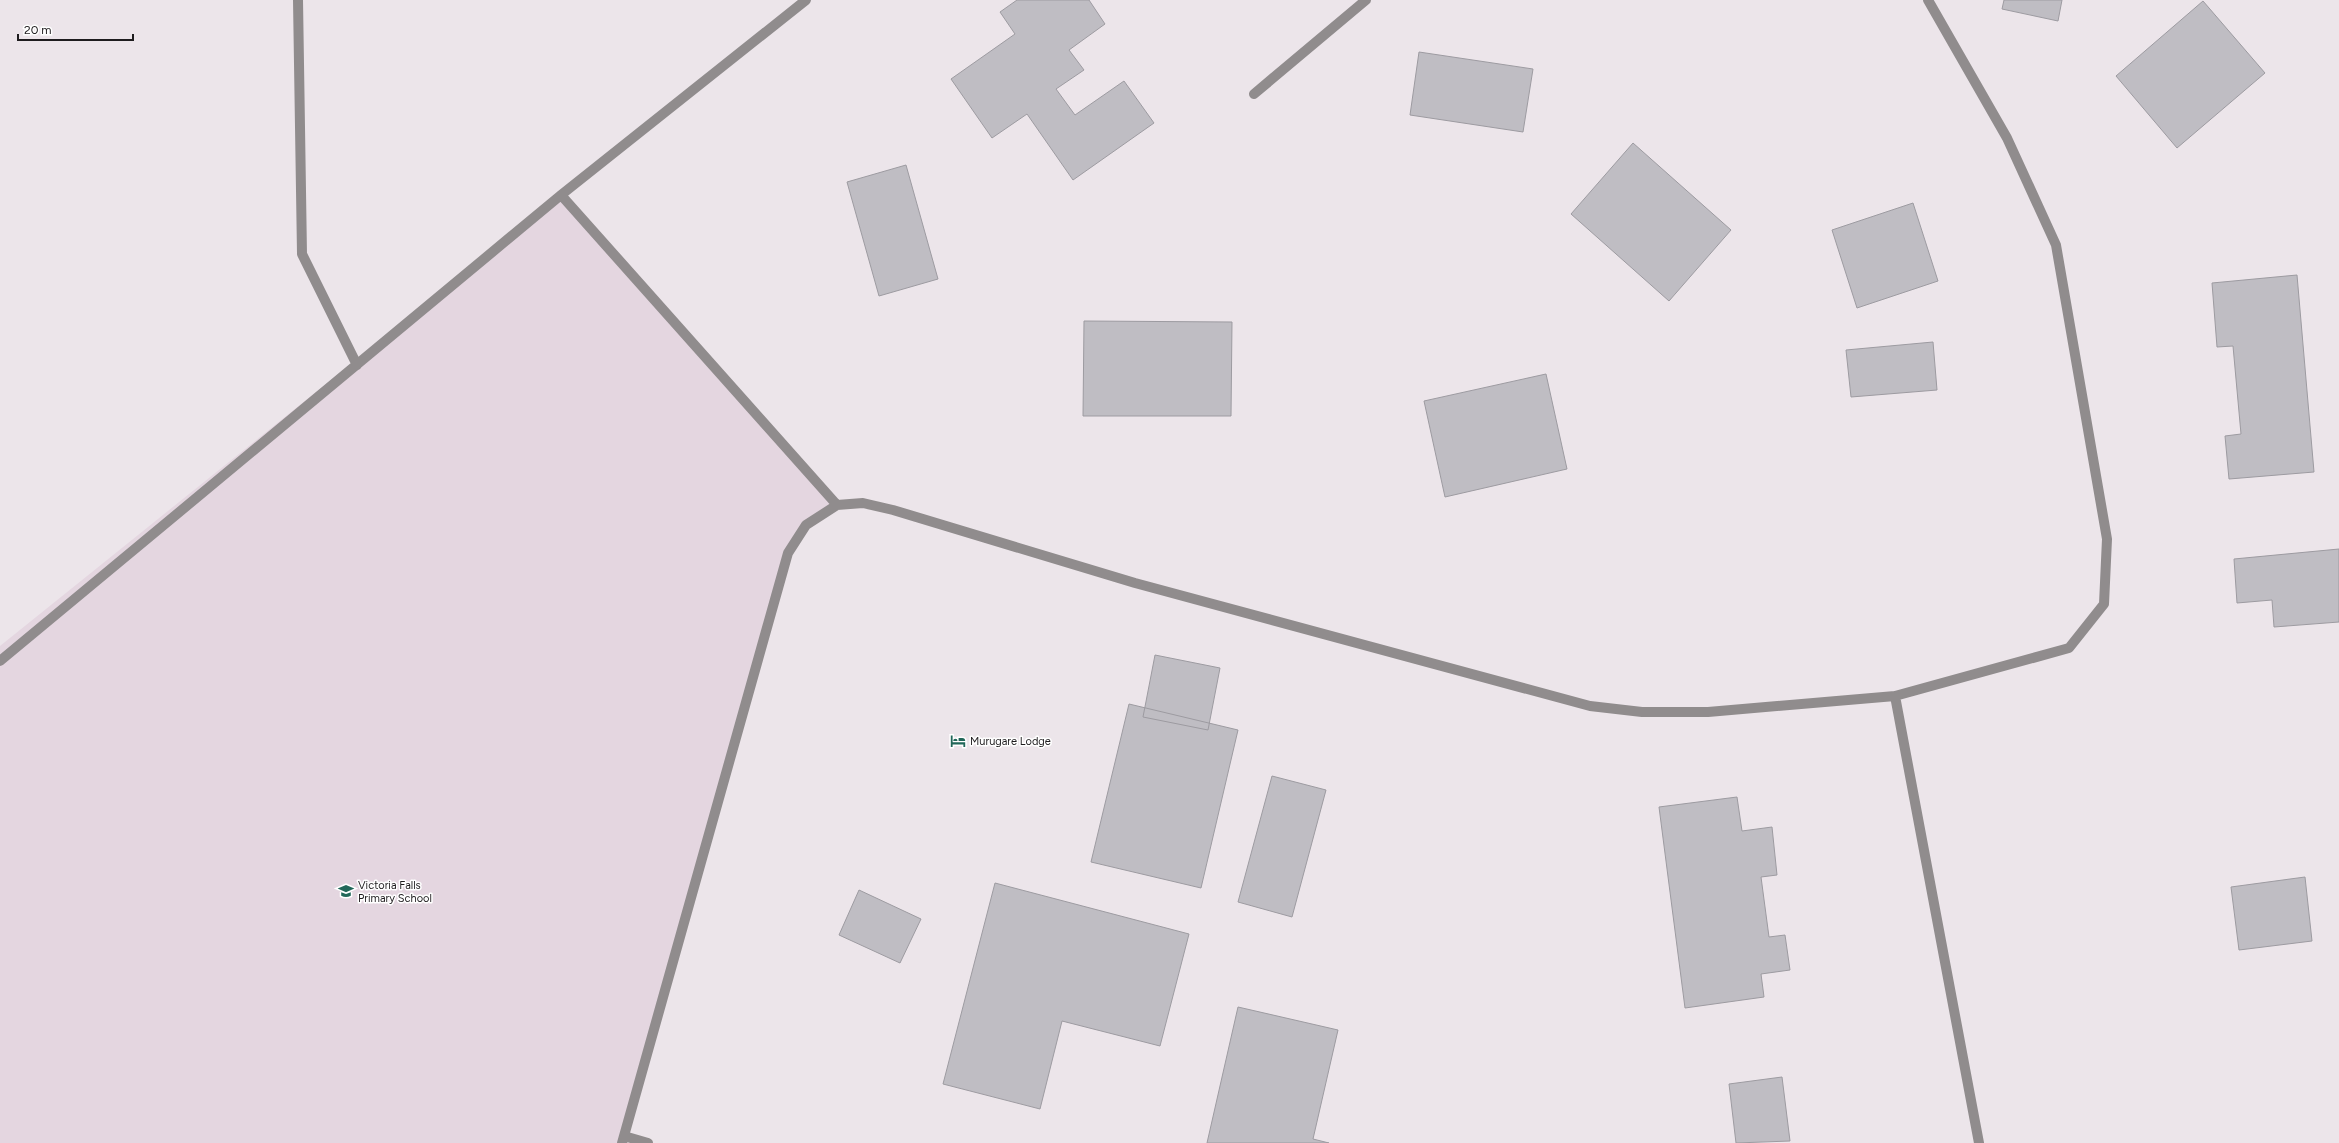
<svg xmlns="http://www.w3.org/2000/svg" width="2339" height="1143" viewBox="0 0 2339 1143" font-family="Figtree,sans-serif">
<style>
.built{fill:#e4d6e0}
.building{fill:#bfbdc3;stroke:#9d9ba1}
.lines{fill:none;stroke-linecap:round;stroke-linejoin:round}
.minor{stroke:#908c8d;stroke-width:10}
.labels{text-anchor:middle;stroke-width:3;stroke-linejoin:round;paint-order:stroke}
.poi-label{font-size:11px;fill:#1e1c1e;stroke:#fff;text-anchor:start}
</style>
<rect width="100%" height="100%" fill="#ece5ea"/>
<path class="built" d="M 561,195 L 837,505 L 806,525 L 788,553 L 622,1143 L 0,1143 L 0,646 Z"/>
<path class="building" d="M 1017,0 L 1089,0 L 1105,24 L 1069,50 L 1084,70 L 1056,89 L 1075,115 L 1124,81 L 1154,123 L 1073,180 L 1027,114 L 992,138 L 951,79 L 1015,34 L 1000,12 Z
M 2004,0 L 2062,0 L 2058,21 L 2002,9 Z
M 2203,1 L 2265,73 L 2177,148 L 2116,76 Z
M 1419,52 L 1533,69 L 1523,132 L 1410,115 Z
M 1633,143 L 1731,230 L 1669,301 L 1571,214 Z
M 906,165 L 938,279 L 879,296 L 847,182 Z
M 1913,203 L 1938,281 L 1857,308 L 1832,230 Z
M 2297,275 L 2314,472 L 2229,479 L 2225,436 L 2241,434 L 2233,346 L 2217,347 L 2212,283 Z
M 1084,321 L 1232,322 L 1231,416 L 1083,416 Z
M 1933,342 L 1937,390 L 1851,397 L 1846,350 Z
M 1546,374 L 1567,469 L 1445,497 L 1424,401 Z
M 2339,549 L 2339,622 L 2274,627 L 2272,600 L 2237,603 L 2234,559 Z
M 1155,655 L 1220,668 L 1208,730 L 1143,717 Z
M 1129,704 L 1238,730 L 1201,888 L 1091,862 Z
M 1272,776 L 1326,790 L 1292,917 L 1238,902 Z
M 1737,797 L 1742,831 L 1772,827 L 1777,875 L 1761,877 L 1769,937 L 1785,935 L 1790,970 L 1761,974 L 1764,997 L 1685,1008 L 1659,807 Z
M 2305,877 L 2312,941 L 2239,950 L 2231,887 Z
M 995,883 L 1189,934 L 1160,1046 L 1062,1021 L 1040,1109 L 943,1084 Z
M 859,890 L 921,919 L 900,963 L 839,935 Z
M 1238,1007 L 1338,1030 L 1313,1139 L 1329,1143 L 1207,1143 Z
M 1782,1077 L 1790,1141 L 1736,1143 L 1729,1084 Z"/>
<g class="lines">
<path class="minor" d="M 298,0 L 302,254 L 357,365
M 1254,94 L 1366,0
M 561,195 L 837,505 L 863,503 L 893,510 L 1135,583 L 1590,706 L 1642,712 L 1708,712 L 1895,696 L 2069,648 L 2104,604 L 2107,539 L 2056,245 L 2007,138 L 1928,0
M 0,661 L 561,195 L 806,0
M 1895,696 L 1979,1143
M 624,1136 L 648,1143
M 622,1143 L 788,553 L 806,525 L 837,505"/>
</g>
<defs>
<g id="hotel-bare" transform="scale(1.2)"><path d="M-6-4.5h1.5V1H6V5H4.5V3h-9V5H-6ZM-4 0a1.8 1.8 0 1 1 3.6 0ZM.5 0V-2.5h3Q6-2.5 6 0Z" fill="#216759" stroke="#fff" stroke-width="2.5" paint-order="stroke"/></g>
<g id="school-bare" transform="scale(1.2)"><path d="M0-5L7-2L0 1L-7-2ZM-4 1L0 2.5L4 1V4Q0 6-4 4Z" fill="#216759" stroke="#fff" stroke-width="2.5" paint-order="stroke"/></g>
</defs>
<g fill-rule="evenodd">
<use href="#hotel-bare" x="958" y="741"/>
<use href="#school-bare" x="346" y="891"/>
</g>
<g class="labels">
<g class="poi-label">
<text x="970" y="745">Murugare Lodge</text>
<text x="358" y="889">Victoria Falls<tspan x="358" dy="13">Primary School</tspan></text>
</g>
</g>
<path d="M18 34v6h115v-6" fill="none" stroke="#1e1c1e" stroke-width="2"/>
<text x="24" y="34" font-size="12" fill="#1e1c1e" stroke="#ffffff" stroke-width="3" paint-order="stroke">20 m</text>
</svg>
